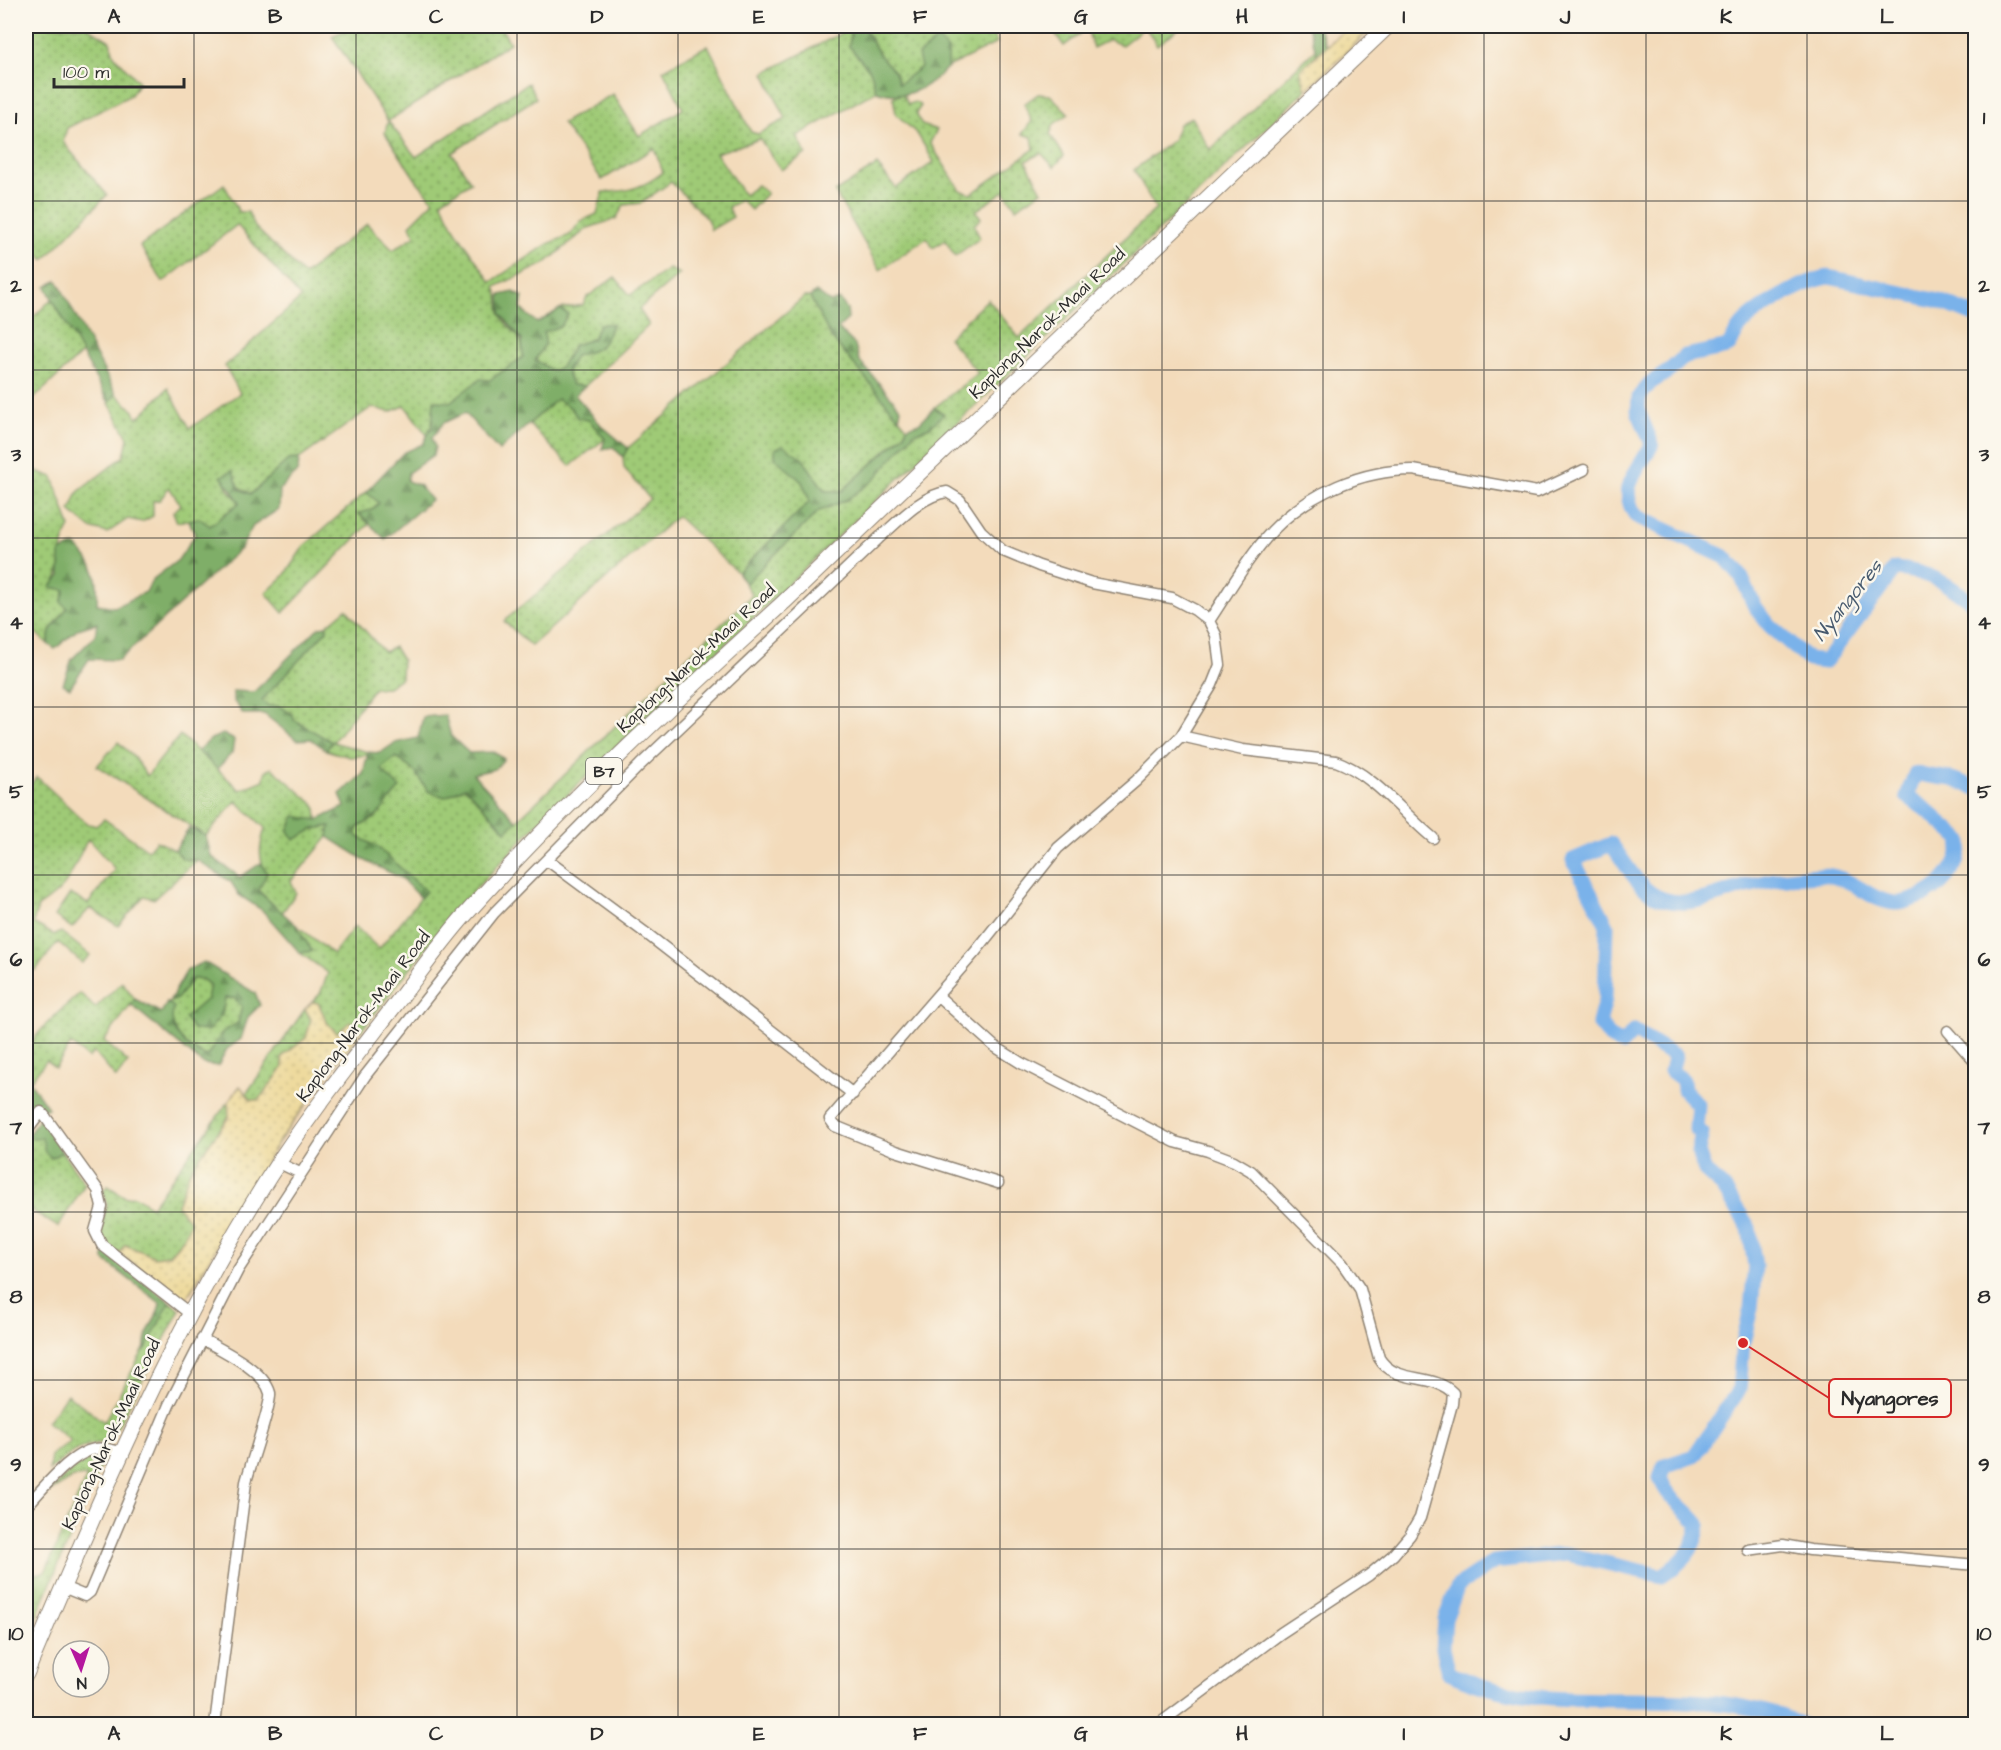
<svg xmlns="http://www.w3.org/2000/svg" width="2001" height="1750" viewBox="0 0 2001 1750" font-family="'Architects Daughter',sans-serif">
<style>
.grass{fill:url(#grass-dots);stroke:#657a50;stroke-width:1.5}
.forest{fill:url(#forest-firs);stroke:#556c49;stroke-width:1.5}
.sand{fill:url(#sand-dots);stroke:#8c8264;stroke-width:1.5}
.lines{fill:none;stroke-linecap:round;stroke-linejoin:round}
.river{stroke:#7ab2ea;stroke-width:15}
.minor-casing{stroke:#8f8373;stroke-width:13}
.highway-casing{stroke:#8f8373;stroke-width:17}
.minor{stroke:#fff;stroke-width:10}
.highway{stroke:#fff;stroke-width:15}
.grid{fill:none;stroke:#2b2b2b;stroke-width:1.5;stroke-opacity:0.55}
.labels{text-anchor:middle;stroke-width:5;stroke-linejoin:round;paint-order:stroke}
.shield{fill:#fbf7ec;stroke:#696865;stroke-width:1.5}
.shield-label{font-size:16px;font-weight:bold;fill:#2b2b2b}
.street-label{font-size:18px;fill:#2b2b2b;stroke:#fbf7ec}
.water-label{font-size:20px;font-style:italic;fill:#475a6e;stroke:#fbf7ec}
.leader{fill:none;stroke:#d62828;stroke-width:2}
.callout-dot{fill:#d62828;stroke:#fbf7ec;stroke-width:2}
.callout{fill:#fbf7ec;stroke:#d62828;stroke-width:2}
.callout-label{font-size:20px;text-anchor:middle;font-weight:bold;fill:#2b2b2b}
.neatline{fill:none;stroke:#2b2b2b;stroke-width:2}
.grid-label{font-size:20px;text-anchor:middle;font-weight:bold;fill:#2b2b2b}
</style>
<defs>
<pattern id="grass-dots" width="8" height="8" patternUnits="userSpaceOnUse" patternTransform="scale(1.5)"><rect width="8" height="8" fill="#9fca76"/><path d="M2 2h.1M6 6h.1" fill="none" stroke="#82a461" stroke-width="1.8" stroke-linecap="round"/></pattern>
<pattern id="forest-firs" width="22" height="20" patternUnits="userSpaceOnUse" patternTransform="scale(1.5)"><rect width="22" height="20" fill="#7fae67"/><path d="M5 1l3.5 6h-7zM16 11l3.5 6h-7z" fill="#688e55"/></pattern>
<pattern id="sand-dots" width="8" height="8" patternUnits="userSpaceOnUse" patternTransform="scale(1.5)"><rect width="8" height="8" fill="#eeda9e"/><path d="M2 2h.1M6 6h.1" fill="none" stroke="#cb8" stroke-width="1.8" stroke-linecap="round"/></pattern>
</defs>
<rect width="100%" height="100%" fill="#fbf7ec"/>
<filter id="ink" filterUnits="userSpaceOnUse"><feTurbulence type="fractalNoise" baseFrequency=".0167" numOctaves="2"/><feDisplacementMap in="SourceGraphic" scale="12" xChannelSelector="R" yChannelSelector="G"/><feConvolveMatrix kernelMatrix="1 2 1 2 8 2 1 2 1" color-interpolation-filters="sRGB"/></filter>
<filter id="wash" filterUnits="userSpaceOnUse"><feTurbulence type="fractalNoise" baseFrequency=".008" numOctaves="4" result="noise"/><feDisplacementMap in="SourceGraphic" scale="24" xChannelSelector="R" yChannelSelector="G"/><feGaussianBlur stdDeviation="1.35" result="paint"/><feColorMatrix in="noise" values="0 0 0 0 0 0 0 0 0 0 0 0 0 0 0 0 0 1.4 0 .05"/><feComposite in="paint" operator="in"/></filter>
<g filter="url(#wash)">
<rect width="100%" height="100%" fill="#f3dbbb"/>
<path class="grass" d="M 26,26 L 86,26 L 110,41 L 114,55 L 139,82 L 131,95 L 67,128 L 63,142 L 107,195 L 44,260 L 26,241 Z
M 355,26 L 500,26 L 510,43 L 388,121 L 416,157 L 528,83 L 536,98 L 452,153 L 471,182 L 441,201 L 456,231 L 491,282 L 548,244 L 570,235 L 581,221 L 597,214 L 603,192 C 627,192 645,187 663,172 L 654,148 L 602,180 L 562,123 L 613,94 L 639,136 L 683,109 L 663,70 L 708,45 L 751,132 L 758,134 L 786,119 L 764,73 L 851,28 L 850,26 L 858,26 L 852,28 L 849,46 L 871,72 L 876,91 L 797,136 L 806,154 L 781,170 L 760,139 L 716,153 L 744,195 L 757,185 L 767,193 L 751,210 L 741,200 L 728,207 L 733,217 L 711,230 L 707,219 L 671,182 L 641,203 L 624,205 L 616,219 L 588,228 L 544,264 L 495,287 C 501,298 497,306 501,315 C 511,336 522,328 523,357 L 490,380 L 480,380 L 450,402 L 434,401 L 432,426 L 427,435 L 405,406 L 389,412 L 372,407 L 299,459 L 288,460 L 251,494 L 222,477 L 229,491 L 240,502 L 210,526 L 199,518 L 177,522 L 173,512 L 181,505 L 169,487 L 160,500 L 153,501 L 153,516 L 142,522 L 128,519 L 107,533 L 90,528 L 70,511 L 78,492 L 124,456 L 128,438 L 109,403 L 116,394 L 134,411 L 137,419 L 168,388 L 190,428 L 240,393 L 225,366 L 301,298 L 237,225 L 163,282 L 140,246 L 224,184 L 239,212 L 248,212 L 255,227 L 304,275 L 367,224 L 393,250 L 415,236 L 410,225 L 434,201 L 416,180 L 385,133 L 388,121 L 332,36 Z
M 863,26 L 988,26 L 997,43 L 948,67 L 948,50 L 938,40 L 921,67 L 899,84 L 895,72 L 881,57 Z
M 1060,26 L 1080,26 L 1080,34 L 1064,46 L 1056,35 Z
M 1095,26 L 1182,26 L 1157,45 L 1145,27 L 1122,45 L 1109,40 L 1093,48 L 1088,31 Z
M 1316,49 L 1317,54 L 1301,70 L 1306,90 L 537,824 L 455,911 L 361,1031 L 351,1022 L 338,1034 L 328,1024 L 318,1003 L 312,1002 L 320,994 L 328,973 L 300,953 L 312,951 L 295,924 L 333,954 L 355,926 L 379,949 L 426,891 L 377,847 L 356,836 L 357,828 L 377,817 L 381,768 L 396,757 L 415,772 L 428,791 L 445,797 L 465,787 L 506,831 L 752,595 L 745,584 L 819,511 L 846,500 L 914,433 L 930,427 L 943,413 L 934,408 L 978,373 L 948,338 L 988,299 L 1019,338 L 1156,209 L 1134,170 L 1173,140 L 1179,124 L 1191,117 L 1210,150 Z
M 903,94 L 908,104 L 915,102 L 921,106 L 916,113 L 922,125 L 937,130 L 930,143 L 960,190 L 971,194 L 1034,149 L 1032,137 L 1022,134 L 1032,121 L 1024,104 L 1038,94 L 1050,95 L 1069,114 L 1054,124 L 1050,134 L 1064,156 L 1054,167 L 1041,153 L 1026,161 L 1042,191 L 1016,208 L 1004,191 L 976,211 L 981,218 L 974,225 L 980,238 L 955,256 L 945,240 L 933,248 L 927,238 L 880,270 L 835,192 L 877,165 L 896,188 L 934,162 L 918,135 L 896,114 L 893,97 Z
M 669,269 L 680,274 L 639,309 L 649,325 L 585,386 L 572,385 L 567,372 L 575,356 C 595,350 606,346 612,324 L 593,339 L 574,345 L 561,367 L 552,371 L 535,361 L 545,344 L 544,331 L 561,326 L 568,314 L 560,309 L 583,305 L 587,297 L 615,277 L 630,295 Z
M 804,297 L 810,297 L 831,337 L 907,427 L 905,433 L 842,491 L 825,491 L 802,458 L 776,458 L 802,482 L 810,501 L 738,573 L 677,516 L 531,646 L 504,621 L 650,499 L 624,468 L 623,457 L 628,448 Z
M 52,299 L 82,353 L 26,406 L 26,324 Z
M 557,399 L 571,408 L 578,418 L 589,420 L 605,439 L 570,466 L 529,424 Z
M 34,470 L 53,477 L 70,527 C 56,549 67,568 51,587 L 65,590 L 68,608 L 50,631 L 48,644 L 26,624 L 26,480 Z
M 366,492 L 379,502 L 372,510 L 359,514 L 369,524 L 283,613 L 266,593 L 284,576 L 304,546 Z
M 346,609 L 384,652 L 394,647 L 402,660 L 401,678 L 388,687 L 374,688 L 333,742 L 368,752 L 367,755 L 350,757 L 326,750 L 332,742 L 268,706 L 262,700 L 327,630 L 326,626 Z
M 180,735 L 240,790 L 264,780 L 265,771 L 272,768 L 316,806 L 317,820 L 288,831 L 294,839 L 314,829 L 331,826 L 328,837 L 291,881 L 296,893 L 282,913 L 258,890 L 267,873 C 257,858 260,845 265,828 L 236,801 L 206,836 L 97,766 L 118,742 L 134,757 L 147,776 Z
M 37,777 L 86,823 L 96,826 L 104,819 L 148,850 L 156,841 L 175,850 L 183,859 L 197,860 L 154,899 L 144,896 L 118,926 L 90,908 L 72,928 L 55,916 L 70,894 L 88,904 L 115,869 L 88,839 C 69,873 74,884 38,907 L 33,923 L 54,935 L 61,932 L 90,955 L 82,963 L 58,942 L 36,970 L 26,969 L 26,804 L 27,788 Z
M 192,979 L 202,979 L 210,986 L 207,999 L 222,1015 L 225,998 L 234,998 L 242,1006 L 238,1023 L 223,1032 L 207,1056 C 187,1049 166,1029 173,1007 L 167,1003 L 176,1000 Z
M 122,982 L 135,999 L 104,1041 L 128,1062 L 116,1078 L 94,1052 L 88,1058 L 71,1044 L 55,1068 L 47,1060 L 29,1082 C 9,1048 59,1013 80,993 L 95,1008 Z
M 305,1009 L 311,1019 L 306,1038 L 282,1057 L 283,1068 L 259,1100 L 251,1100 L 246,1094 Z
M 228,1102 L 229,1117 L 191,1169 L 177,1205 L 192,1222 L 183,1239 L 169,1255 L 155,1257 L 125,1245 L 119,1254 L 104,1243 L 99,1233 L 107,1205 L 103,1190 L 108,1186 L 125,1197 L 135,1196 L 151,1207 Z
M 34,1136 L 43,1138 L 45,1152 L 51,1158 L 62,1152 L 85,1184 L 58,1227 L 26,1207 L 26,1138 Z
M 170,1302 L 180,1310 L 109,1443 C 83,1441 68,1455 49,1471 L 51,1455 L 71,1441 L 47,1422 L 67,1394 L 104,1422 Z
M 105,1456 L 26,1641 L 26,1595 L 34,1574 L 45,1572 L 87,1476 L 74,1477 L 46,1494 C 65,1477 80,1459 105,1456 Z"/>
<path class="forest" d="M 858,26 L 863,26 L 881,57 L 895,72 L 899,84 L 921,67 L 918,55 L 938,39 L 948,50 L 948,67 C 927,89 906,101 876,91 L 871,72 L 849,46 L 852,28 Z
M 1308,26 L 1318,26 L 1327,47 L 1317,54 Z
M 57,280 L 116,394 L 109,403 L 46,287 Z
M 514,292 L 523,297 L 521,309 L 537,323 L 560,309 L 568,314 L 561,326 L 544,332 L 545,344 L 535,360 L 552,371 L 561,367 L 574,345 L 593,339 L 599,324 L 612,324 C 604,349 598,350 575,356 L 567,372 L 572,385 L 585,386 L 575,395 L 601,425 L 628,448 L 623,457 L 613,447 L 602,449 L 605,439 L 589,420 L 578,418 L 571,408 L 557,399 L 499,451 L 465,413 L 443,423 L 432,438 L 435,447 L 433,455 L 408,473 L 407,481 L 419,485 L 431,500 L 385,539 L 359,513 L 372,510 L 379,503 L 366,492 L 403,453 L 423,444 L 432,426 L 434,401 L 450,402 L 480,379 L 490,380 L 523,357 L 522,340 L 501,314 L 500,295 Z
M 816,292 L 830,302 L 840,300 L 847,309 L 848,319 L 838,328 L 855,345 L 859,360 L 901,409 L 899,418 L 831,337 L 810,297 Z
M 934,408 L 944,414 L 930,427 L 914,433 L 874,480 L 846,500 L 819,511 L 745,584 L 738,573 L 810,501 L 802,482 L 775,458 L 775,449 L 783,445 L 802,458 L 825,491 L 842,491 L 905,434 L 907,427 L 919,423 Z
M 299,459 L 298,471 L 280,489 L 279,509 L 253,526 L 241,548 L 119,660 L 89,659 L 70,688 L 63,684 L 72,659 L 95,636 L 97,623 L 78,629 L 55,649 L 48,644 L 50,631 L 67,608 L 61,602 L 65,590 L 50,587 L 60,576 L 60,552 L 75,545 C 95,564 99,576 97,604 L 115,607 L 146,592 L 152,580 L 178,560 L 195,535 L 189,520 L 199,518 L 210,526 L 240,502 L 221,476 L 233,471 L 239,489 L 251,494 L 288,460 Z
M 326,626 L 327,630 L 262,700 L 268,706 L 279,706 L 292,714 L 294,720 L 332,742 L 326,750 L 311,739 L 297,740 L 264,714 L 243,714 L 233,700 L 233,691 L 254,692 L 319,627 Z
M 445,715 L 451,736 L 469,753 L 494,752 L 504,759 L 495,769 L 473,774 L 517,821 L 506,831 L 465,787 L 445,797 L 428,791 L 415,772 L 396,757 L 381,769 L 400,788 L 376,817 L 357,828 L 357,836 L 377,847 L 426,891 L 420,898 L 401,878 L 366,861 L 328,837 L 330,826 L 314,829 L 294,840 L 288,831 L 295,816 L 317,820 L 345,807 L 340,794 L 363,774 L 368,752 L 380,753 L 395,743 L 418,738 L 423,717 Z
M 223,734 L 234,740 L 232,753 L 217,769 L 198,751 L 211,739 Z
M 189,828 L 206,836 L 211,856 L 240,877 L 261,863 L 267,873 L 258,891 L 295,924 L 312,951 L 300,953 L 262,910 L 239,895 L 231,882 L 197,860 L 183,859 L 175,850 Z
M 204,962 L 255,993 L 260,1005 L 248,1017 L 241,1039 L 227,1049 L 218,1066 L 203,1064 L 131,1005 L 135,999 L 161,1013 L 167,1003 L 174,1007 C 166,1029 187,1050 207,1056 L 223,1032 L 238,1023 L 242,1006 L 234,998 L 225,998 L 222,1015 L 208,1031 L 194,1030 L 185,1018 L 207,999 L 210,985 L 202,979 L 192,979 L 176,1000 L 170,1000 L 187,970 Z
M 26,1076 L 48,1108 L 34,1112 L 26,1098 Z
M 39,1119 L 45,1121 L 62,1152 L 51,1158 L 45,1152 L 42,1138 L 26,1138 Z
M 104,1251 L 170,1302 L 145,1350 C 142,1334 158,1319 160,1303 L 104,1260 Z"/>
<path class="sand" d="M 1349,26 L 1373,27 L 1306,90 L 1300,70 Z
M 312,1002 L 318,1003 L 328,1024 L 337,1033 L 351,1021 L 361,1031 L 279,1141 L 185,1301 L 119,1254 L 125,1245 L 155,1257 L 169,1255 L 183,1239 L 191,1222 L 177,1205 L 191,1169 L 229,1117 L 228,1102 L 240,1086 L 251,1100 L 259,1100 L 283,1068 L 282,1057 L 306,1038 L 311,1019 L 305,1009 Z"/>
<g class="lines">
<path class="river" d="M 1976,316 L 1939,301 L 1829,277 C 1806,280 1755,308 1740,327 C 1735,333 1732,341 1728,347 L 1685,356 L 1669,371 L 1650,383 L 1639,397 L 1638,411 L 1652,444 C 1640,470 1616,486 1636,516 L 1725,557 L 1741,576 L 1754,605 L 1769,625 L 1809,660 L 1825,662 L 1895,569 C 1929,571 1948,584 1976,605
M 1801,1724 C 1690,1675 1559,1726 1449,1673 L 1443,1648 L 1445,1619 L 1458,1586 L 1494,1562 L 1567,1554 L 1662,1576 C 1685,1560 1693,1552 1699,1525 C 1683,1504 1670,1503 1660,1478 L 1664,1466 L 1694,1456 L 1739,1390 L 1743,1343 L 1751,1308 L 1755,1266 L 1749,1228 L 1723,1187 L 1705,1171 L 1698,1152 L 1702,1133 L 1696,1129 L 1698,1105 L 1684,1090 L 1683,1080 L 1671,1071 L 1675,1056 L 1634,1031 L 1622,1044 L 1611,1038 L 1599,1023 L 1605,1000 L 1607,925 L 1573,860 L 1611,844 C 1626,863 1639,892 1663,899 C 1693,909 1719,893 1747,886 C 1771,880 1794,876 1819,875 C 1853,874 1867,901 1895,903 C 1901,904 1911,900 1917,898 C 1941,890 1961,865 1961,840 L 1927,810 L 1907,796 L 1915,774 L 1952,779 L 1976,788"/>
</g>
</g>
<g filter="url(#ink)">
<g class="lines">
<g class="minor-casing">
<path id="minor" d="M 1209,621 C 1229,591 1248,557 1273,530 C 1309,493 1362,470 1413,470 L 1537,492 L 1584,470
M 1181,736 L 1243,750 L 1336,761 C 1376,776 1401,812 1433,838
M 547,860 L 647,934 L 853,1094
M 938,996 L 994,1046 L 1021,1063 L 1175,1142 L 1208,1151 L 1234,1161 L 1251,1171 L 1342,1263 L 1360,1289 L 1379,1358 C 1395,1385 1433,1372 1453,1393 L 1452,1404 L 1420,1518 L 1410,1535 L 1393,1555 L 1369,1575 L 1281,1633 L 1159,1724
M 1948,1031 L 1976,1063
M 26,1132 L 41,1112 L 44,1115 L 98,1190 L 102,1207 L 95,1231 L 102,1245 L 189,1313
M 279,1163 L 300,1173
M 202,1339 C 222,1350 264,1370 270,1393 C 272,1403 250,1466 246,1482 L 215,1724
M 26,1507 C 42,1489 71,1453 95,1449 C 105,1447 115,1451 124,1453
M 1748,1550 L 1783,1545 L 1810,1550 L 1976,1565
M 63,1587 L 85,1596 L 90,1592 L 169,1405 L 238,1270 L 365,1076 L 494,913 L 640,765 L 879,538 C 898,522 922,495 947,492 L 960,500 L 981,531 L 1003,551 L 1039,566 L 1092,583 L 1172,598 L 1195,610 L 1209,621 L 1216,635 L 1220,665 L 1212,685 L 1181,736 L 1136,781 L 1058,848 L 976,951 L 830,1119 L 835,1126 L 896,1151 L 998,1183"/>
</g>
<g class="highway-casing">
<path id="highway" d="M 26,1674 C 97,1505 170,1333 269,1177 C 307,1117 352,1061 395,1005 C 418,975 440,943 465,915 C 564,804 674,702 784,602 L 1388,26"/>
</g>
<use href="#minor" class="minor"/>
<use href="#highway" class="highway"/>
</g>
</g>
<path class="grid" d="M 194,26 L 194,1724M 356,26 L 356,1724M 517,26 L 517,1724M 678,26 L 678,1724M 839,26 L 839,1724M 1000,26 L 1000,1724M 1162,26 L 1162,1724M 1323,26 L 1323,1724M 1484,26 L 1484,1724M 1646,26 L 1646,1724M 1807,26 L 1807,1724M 26,201 L 1976,201M 26,370 L 1976,370M 26,538 L 1976,538M 26,707 L 1976,707M 26,875 L 1976,875M 26,1043 L 1976,1043M 26,1212 L 1976,1212M 26,1380 L 1976,1380M 26,1549 L 1976,1549"/>
<g class="labels">
<rect class="shield" x="586" y="758" width="36" height="26" rx="4.5"/>
<g class="shield-label">
<text x="604" y="777">B7</text>
</g>
<g class="street-label">
<text transform="translate(1047 323) rotate(-44)" y="6">Kaplong-Narok-Maai Road</text>
<text transform="translate(696 658) rotate(-43)" y="6">Kaplong-Narok-Maai Road</text>
<text transform="translate(363 1016) rotate(-53)" y="6">Kaplong-Narok-Maai Road</text>
<text transform="translate(111 1434) rotate(-65)" y="6">Kaplong-Narok-Maai Road</text>
</g>
<g class="water-label">
<text transform="translate(1847 600) rotate(-51)" y="7">Nyangores</text>
</g>
</g>
<path class="leader" d="M1743 1343L1829 1398"/>
<circle class="callout-dot" cx="1743" cy="1343" r="6"/>
<rect class="callout" x="1829" y="1379" width="122" height="38" rx="6"/>
<g class="callout-label">
<text x="1890" y="1405">Nyangores</text>
</g>
<rect width="2001" height="1750" fill="none" stroke="#fbf7ec" stroke-width="66"/>
<g transform="translate(81 1669) rotate(177)"><circle r="28" fill="#fbf7ec" stroke="#a8a59f" stroke-width="1.5"/>
<path d="M0-4.5L10 22L0 15L-10 22Z" fill="#b5179e"/>
<text y="-9" font-size="16" font-weight="bold" text-anchor="middle" fill="#2b2b2b">N</text>
</g>
<path d="M54 78v9h130v-9" fill="none" stroke="#2b2b2b" stroke-width="3"/>
<text x="63" y="78" font-size="18" fill="#2b2b2b" stroke="#fbf7ec" stroke-width="4.5" paint-order="stroke">100 m</text>
<rect x="33" y="33" width="1935" height="1684" class="neatline"/>
<g class="grid-label">
<text x="114" y="23">A</text>
<text x="275" y="23">B</text>
<text x="436" y="23">C</text>
<text x="597" y="23">D</text>
<text x="759" y="23">E</text>
<text x="920" y="23">F</text>
<text x="1081" y="23">G</text>
<text x="1242" y="23">H</text>
<text x="1404" y="23">I</text>
<text x="1565" y="23">J</text>
<text x="1726" y="23">K</text>
<text x="1887" y="23">L</text>
<text x="16" y="124">1</text>
<text x="1984" y="124">1</text>
<text x="16" y="292">2</text>
<text x="1984" y="292">2</text>
<text x="16" y="461">3</text>
<text x="1984" y="461">3</text>
<text x="16" y="629">4</text>
<text x="1984" y="629">4</text>
<text x="16" y="798">5</text>
<text x="1984" y="798">5</text>
<text x="16" y="966">6</text>
<text x="1984" y="966">6</text>
<text x="16" y="1134">7</text>
<text x="1984" y="1134">7</text>
<text x="16" y="1303">8</text>
<text x="1984" y="1303">8</text>
<text x="16" y="1471">9</text>
<text x="1984" y="1471">9</text>
<text x="16" y="1640">10</text>
<text x="1984" y="1640">10</text>
<text x="114" y="1740">A</text>
<text x="275" y="1740">B</text>
<text x="436" y="1740">C</text>
<text x="597" y="1740">D</text>
<text x="759" y="1740">E</text>
<text x="920" y="1740">F</text>
<text x="1081" y="1740">G</text>
<text x="1242" y="1740">H</text>
<text x="1404" y="1740">I</text>
<text x="1565" y="1740">J</text>
<text x="1726" y="1740">K</text>
<text x="1887" y="1740">L</text>
</g>
</svg>
